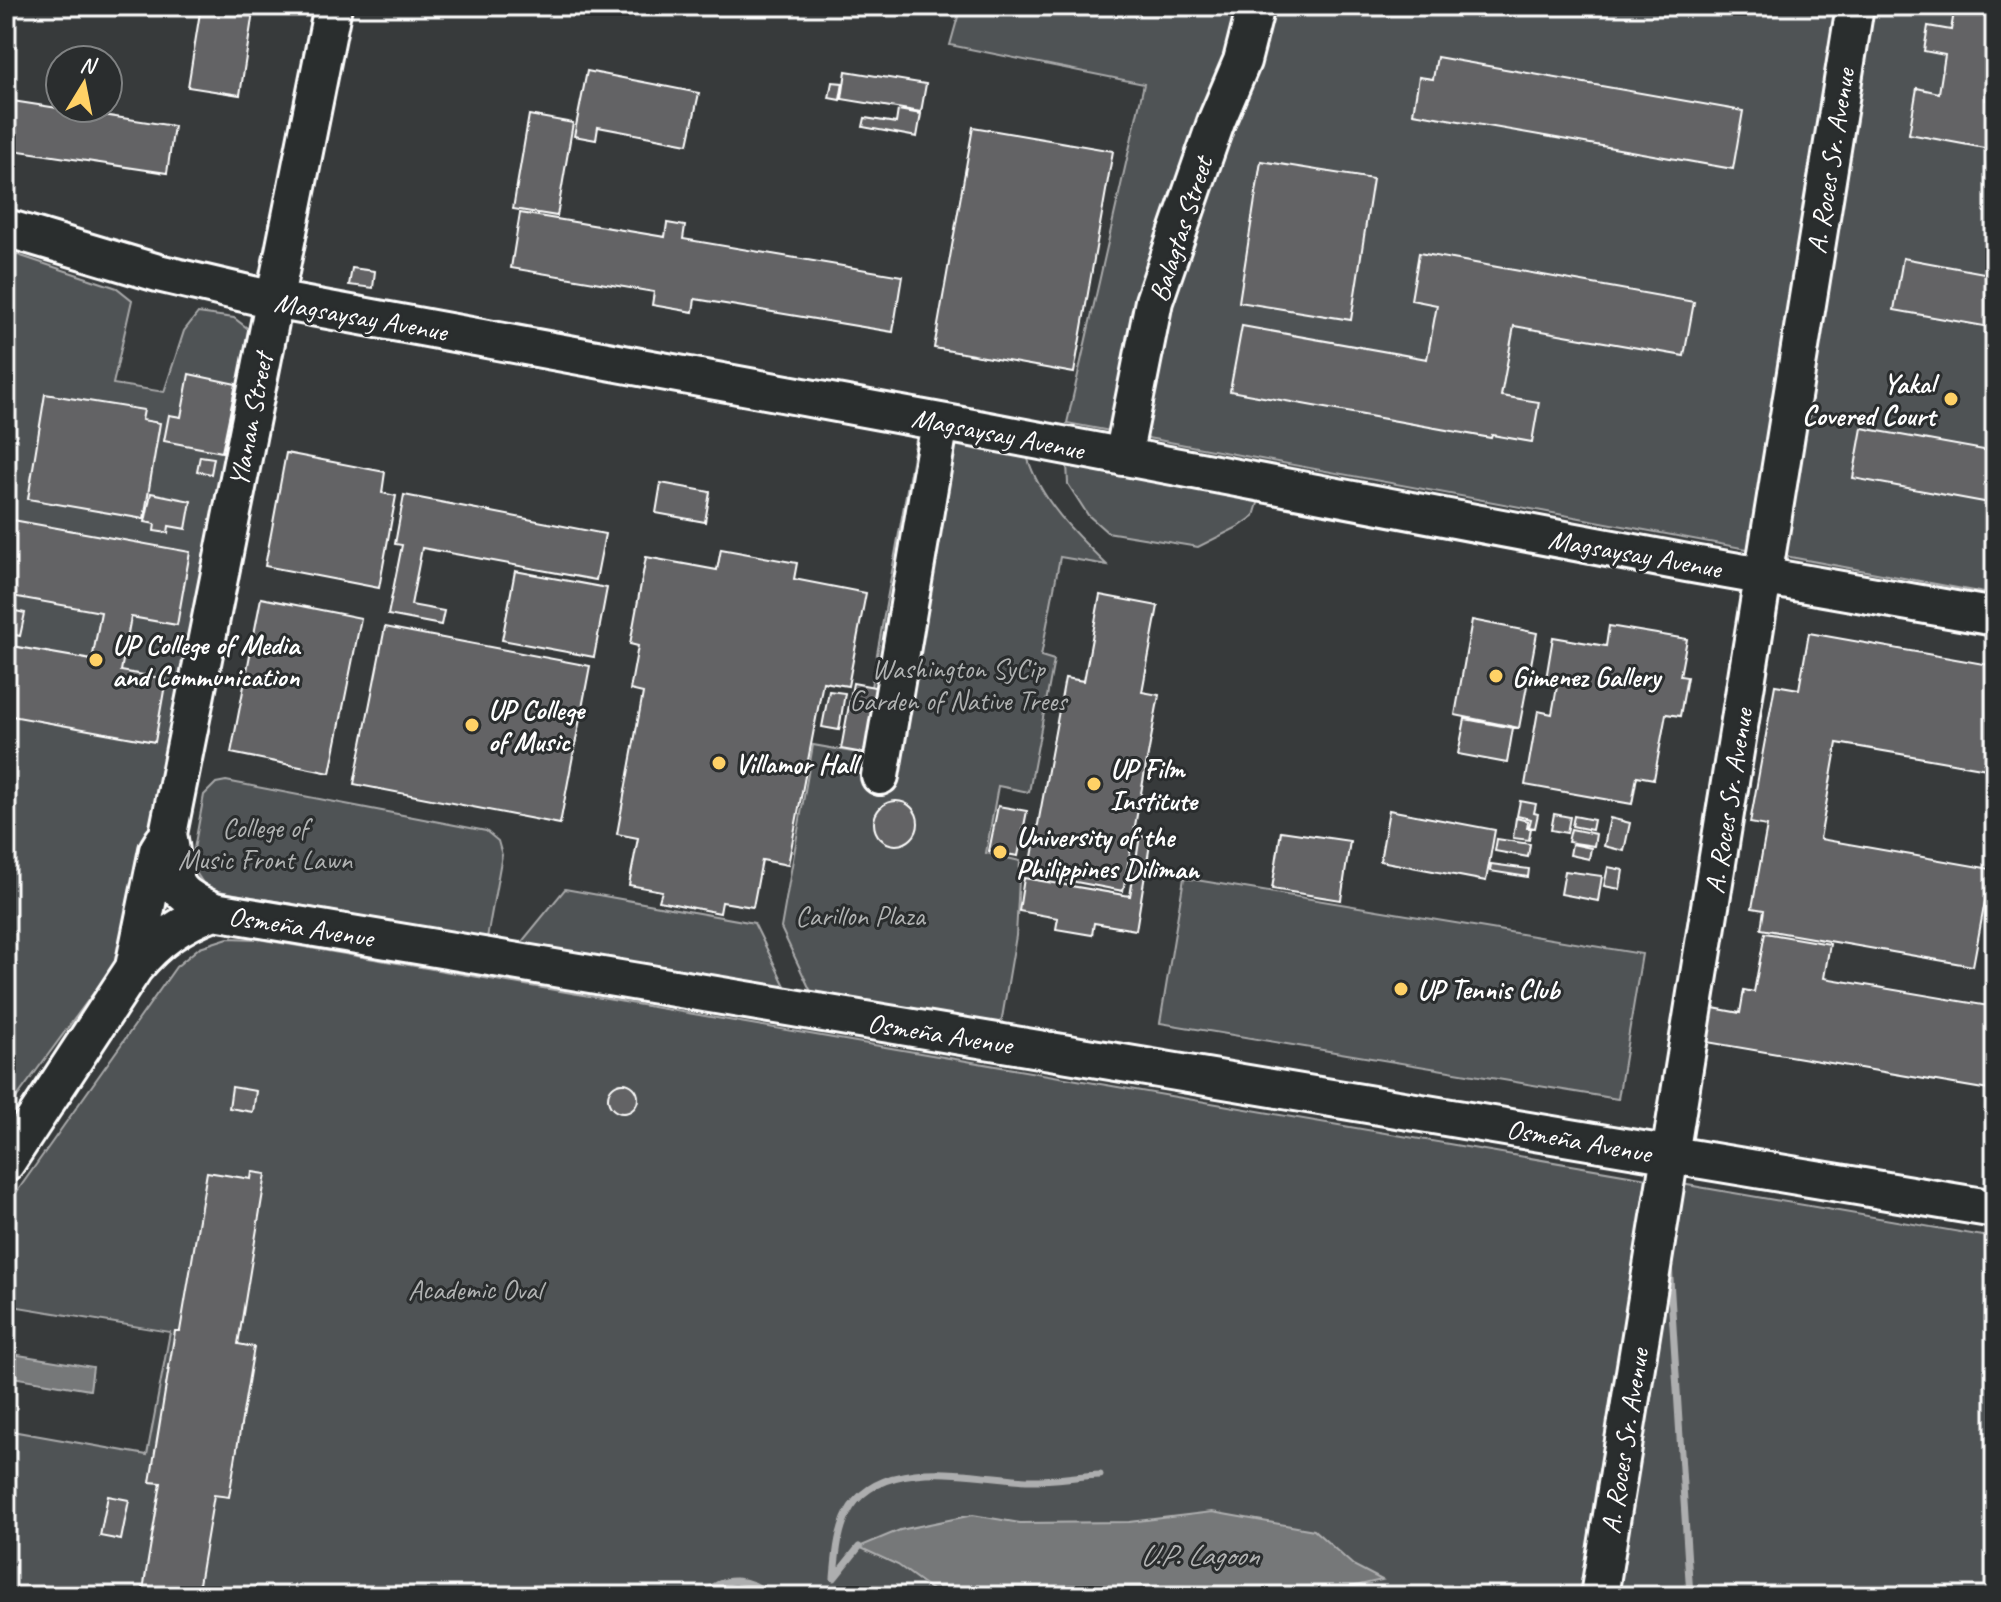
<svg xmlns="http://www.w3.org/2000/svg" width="2001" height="1602" viewBox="0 0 2001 1602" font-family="Caveat,sans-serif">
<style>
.green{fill:#505354;stroke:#a8a9aa;stroke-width:2}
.water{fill:#767879;stroke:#adaeaf;stroke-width:2}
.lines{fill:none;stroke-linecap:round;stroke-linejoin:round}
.stream{stroke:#adaeaf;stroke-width:7}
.building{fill:#636465;stroke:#fff;stroke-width:2}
.minor-casing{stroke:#fff;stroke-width:42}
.minor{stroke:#2a2d2e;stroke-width:36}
.poi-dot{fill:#ffd166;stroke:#2a2d2e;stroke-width:3}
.labels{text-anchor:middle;stroke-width:6;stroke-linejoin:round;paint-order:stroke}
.street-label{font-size:28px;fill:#fff;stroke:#2a2d2e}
.poi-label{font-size:28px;font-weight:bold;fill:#fff;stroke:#2a2d2e;text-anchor:start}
.park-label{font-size:28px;fill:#b0b2b2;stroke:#2a2d2e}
.water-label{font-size:30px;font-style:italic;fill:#b4b5b5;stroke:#2a2d2e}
</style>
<rect width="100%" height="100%" fill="#373a3b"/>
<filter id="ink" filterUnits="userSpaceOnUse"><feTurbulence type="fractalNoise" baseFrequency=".0125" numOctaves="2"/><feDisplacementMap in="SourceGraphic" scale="16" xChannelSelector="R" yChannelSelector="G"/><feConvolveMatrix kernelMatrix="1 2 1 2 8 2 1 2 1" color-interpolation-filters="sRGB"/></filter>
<g filter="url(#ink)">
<path class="green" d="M 961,6 L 1995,6 L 1995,595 L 1067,423 L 1144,84 L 950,45 Z
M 6,251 L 117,288 L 132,300 L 113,384 L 164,392 L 184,331 L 198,313 L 234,318 L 251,331 L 159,801 L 125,950 L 6,1112 Z
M 917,434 L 1027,456 C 1040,500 1075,534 1107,565 L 1060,557 L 1041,656 L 1054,660 L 1029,792 L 998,786 L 986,853 L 1020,861 L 1016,936 L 1000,1030 L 813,996 L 781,928 L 813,745 L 859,753 Z
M 1067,463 L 1259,500 L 1254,516 L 1240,526 L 1198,547 L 1107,532 L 1088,515 L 1068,484 Z
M 226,781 L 486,831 L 498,841 L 502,855 L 487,938 L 207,889 L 191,865 L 204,795 L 216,783 Z
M 1184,878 L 1642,954 L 1618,1099 L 1160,1023 Z
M 565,889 L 754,923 L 789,994 L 520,944 Z
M 228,938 L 258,939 L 1995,1238 L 1995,1596 L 6,1596 L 6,1430 L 147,1455 L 170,1332 L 6,1305 L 6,1207 L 176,967 L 200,947 Z"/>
<path class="water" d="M 6,1353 L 93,1367 L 90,1390 L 6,1376 Z
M 1212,1512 L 1314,1530 L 1353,1565 L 1382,1580 L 1311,1596 L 956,1596 L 935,1592 L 898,1565 L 859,1547 L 900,1530 L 973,1515 L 1020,1523 L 1129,1522 Z"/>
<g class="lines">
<path class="stream" d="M 1669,1263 L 1690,1596
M 835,1577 L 859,1547
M 834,1578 C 836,1555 838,1527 851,1507 C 886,1455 975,1477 1026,1480 C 1050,1481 1076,1476 1100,1475
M 703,1596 C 723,1574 749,1578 771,1596
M 831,1596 L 832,1592"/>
</g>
<path class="building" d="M 201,6 L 254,6 L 240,95 L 188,87 Z
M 1955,6 L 1995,6 L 1995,76 L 1991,75 L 1986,100 L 1995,102 L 1995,150 L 1909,134 L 1917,88 L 1939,93 L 1945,55 L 1924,51 L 1928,26 L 1951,30 Z
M 1437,57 L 1743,111 L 1733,169 L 1413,113 L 1419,77 L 1433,79 Z
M 587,71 L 699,93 L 688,144 L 598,127 L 596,140 L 574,136 Z
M 846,71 L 926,84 L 921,112 L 842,99 Z
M 832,82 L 843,83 L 840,100 L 829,98 Z
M 6,100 L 174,126 L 167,173 L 6,149 Z
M 898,110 L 921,114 L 917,137 L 863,127 L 865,118 L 896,123 Z
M 529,115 L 573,123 L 557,216 L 513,209 Z
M 973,127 L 1113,151 L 1074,373 L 934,348 Z
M 1261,161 L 1373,179 L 1351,320 L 1239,302 Z
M 520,213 L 665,237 L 667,223 L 685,226 L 683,239 L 902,276 L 893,332 L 695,299 L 693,312 L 652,305 L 654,292 L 511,268 Z
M 1419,253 L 1694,302 L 1684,356 L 1514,326 L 1501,396 L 1539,402 L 1532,442 L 1492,435 L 1491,438 L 1230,391 L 1242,326 L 1427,359 L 1437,305 L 1411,300 Z
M 1903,258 L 1995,275 L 1995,328 L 1894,310 Z
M 352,268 L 375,271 L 373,288 L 349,285 Z
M 189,374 L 236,384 L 222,452 L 164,441 L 169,415 L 181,417 Z
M 45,394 L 144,410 L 142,420 L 160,423 L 144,519 L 28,499 Z
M 1862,428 L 1995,452 L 1995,504 L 1853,478 Z
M 286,453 L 385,472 L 382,493 L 396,496 L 379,588 L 265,566 Z
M 200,456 L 214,458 L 211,474 L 197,471 Z
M 661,483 L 710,492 L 705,522 L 656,513 Z
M 151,493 L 191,501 L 186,529 L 169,526 L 168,533 L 154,531 L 155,524 L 145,522 Z
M 404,495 L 605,534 L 596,580 L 422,548 L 411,605 L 444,611 L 441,625 L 388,615 L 402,545 L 395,544 Z
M 13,520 L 190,552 L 177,625 L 131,617 L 121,671 L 166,679 L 155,742 L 6,715 L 6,645 L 92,660 L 101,612 L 6,595 L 6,559 Z
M 721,549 L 797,563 L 794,579 L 866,593 L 848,686 L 823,682 L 788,865 L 762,860 L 753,907 L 722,902 L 720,913 L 659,901 L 662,891 L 629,885 L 638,838 L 617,834 L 643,693 L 630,690 L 638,646 L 630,644 L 646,557 L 717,570 Z
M 515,571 L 607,588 L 594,657 L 502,640 Z
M 1100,595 L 1158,606 L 1142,692 L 1159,695 L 1123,891 L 1029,873 L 1065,678 L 1084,681 Z
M 261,598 L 361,618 L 330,773 L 231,753 Z
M 6,609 L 25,613 L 20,636 L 6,633 Z
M 1472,620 L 1537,633 L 1519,728 L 1455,715 Z
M 1609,626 L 1687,639 L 1680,676 L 1687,677 L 1680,716 L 1666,714 L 1654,779 L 1637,776 L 1632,804 L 1525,785 L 1538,711 L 1552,714 L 1558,681 L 1546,679 L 1553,637 L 1606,646 Z
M 385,627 L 590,666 L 560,824 L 354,784 Z
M 1809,633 L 1995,666 L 1993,770 L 1837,743 L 1820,839 L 1991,869 L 1973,966 L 1761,929 L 1764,910 L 1752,908 L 1767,826 L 1750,823 L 1775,685 L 1799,689 Z
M 853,683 L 880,688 L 869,754 L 841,749 Z
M 829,691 L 845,693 L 839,730 L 822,727 Z
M 1465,719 L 1513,728 L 1507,763 L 1458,754 Z
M 1520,801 L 1536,804 L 1534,813 L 1538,814 L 1535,828 L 1529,827 L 1531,819 L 1517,816 Z
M874 823a22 22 0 1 1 44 0a22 22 0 1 1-44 0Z
M 998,806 L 1027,811 L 1018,856 L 989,851 Z
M 1389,810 L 1495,830 L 1486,881 L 1380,861 Z
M 1554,814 L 1570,817 L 1567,833 L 1551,830 Z
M 1574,816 L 1594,820 L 1592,830 L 1572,826 Z
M 1516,818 L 1528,821 L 1527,828 L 1531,828 L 1529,840 L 1513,838 Z
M 1610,818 L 1630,823 L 1624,851 L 1604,846 Z
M 1571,829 L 1596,834 L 1594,846 L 1568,842 Z
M 1281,831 L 1350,841 L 1341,900 L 1272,889 Z
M 1140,836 L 1151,838 L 1136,930 L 1094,923 L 1092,935 L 1056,929 L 1058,918 L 1019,911 L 1024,878 L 1130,896 Z
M 1497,839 L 1530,844 L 1528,857 L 1495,851 Z
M 1572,844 L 1591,848 L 1589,859 L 1570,855 Z
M 1491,864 L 1529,869 L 1528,877 L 1490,871 Z
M 1608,867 L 1623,870 L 1620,889 L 1604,886 Z
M 1565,871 L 1602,876 L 1598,901 L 1561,894 Z
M 1765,933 L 1830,944 L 1824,978 L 1995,1007 L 1995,1091 L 1707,1042 L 1713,1008 L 1740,1013 L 1744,990 L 1754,992 Z
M608 1098a15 15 0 1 1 30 0a15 15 0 1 1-30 0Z
M 232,1087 L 256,1091 L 253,1112 L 229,1108 Z
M 207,1172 L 251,1179 L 252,1172 L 266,1174 L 238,1344 L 254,1347 L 229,1497 L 214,1495 L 197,1596 L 142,1596 L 161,1483 L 150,1482 L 175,1331 L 180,1331 Z
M 108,1496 L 129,1500 L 121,1540 L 100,1536 Z"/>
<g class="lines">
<g class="minor-casing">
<path id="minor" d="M 6,228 L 158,273 L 274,300 L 951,424 L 1687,563 L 1995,617
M 1123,457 L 1154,301 L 1216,122 L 1242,61 L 1256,6
M 880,776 L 940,422
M 214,911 C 163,888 178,881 168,834 L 333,6
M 134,967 L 158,850 L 163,842
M 6,1163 L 134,968 C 157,940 180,924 214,911 L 1995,1209
M 1599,1596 L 1855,6"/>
</g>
<use href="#minor" class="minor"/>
</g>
</g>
<g class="poi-dot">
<circle cx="1951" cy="399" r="8"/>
<circle cx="96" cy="660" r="8"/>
<circle cx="1496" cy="676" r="8"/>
<circle cx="472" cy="725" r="8"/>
<circle cx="719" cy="763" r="8"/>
<circle cx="1094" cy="784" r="8"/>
<circle cx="1000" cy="852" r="8"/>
<circle cx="1401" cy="989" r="8"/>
</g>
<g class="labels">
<g class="street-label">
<text transform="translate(1830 161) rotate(-81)" y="10">A. Roces Sr. Avenue</text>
<text transform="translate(1180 229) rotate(-72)" y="10">Balagtas Street</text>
<text transform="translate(361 316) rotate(10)" y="10">Magsaysay Avenue</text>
<text transform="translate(250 420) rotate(-79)" y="10">Ylanan Street</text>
<text transform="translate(998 433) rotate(11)" y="10">Magsaysay Avenue</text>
<text transform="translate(1635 553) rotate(10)" y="10">Magsaysay Avenue</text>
<text transform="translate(1728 801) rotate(-81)" y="10">A. Roces Sr. Avenue</text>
<text transform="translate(301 926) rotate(9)" y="10">Osmeña Avenue</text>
<text transform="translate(940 1033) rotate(9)" y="10">Osmeña Avenue</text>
<text transform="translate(1579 1140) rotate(10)" y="10">Osmeña Avenue</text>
<text transform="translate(1624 1441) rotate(-81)" y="10">A. Roces Sr. Avenue</text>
</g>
<g class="poi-label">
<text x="1935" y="393" text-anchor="end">Yakal<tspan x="1935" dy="32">Covered Court</tspan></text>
<text x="112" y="654">UP College of Media<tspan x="112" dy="32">and Communication</tspan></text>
<text x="1512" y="686">Gimenez Gallery</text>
<text x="488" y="719">UP College<tspan x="488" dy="32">of Music</tspan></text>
<text x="735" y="773">Villamor Hall</text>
<text x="1110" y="778">UP Film<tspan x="1110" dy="32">Institute</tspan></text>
<text x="1016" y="846">University of the<tspan x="1016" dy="32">Philippines Diliman</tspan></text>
<text x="1417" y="999">UP Tennis Club</text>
</g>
<g class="park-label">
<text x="958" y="678">Washington SyCip<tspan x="958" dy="32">Garden of Native Trees</tspan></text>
<text x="265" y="837">College of<tspan x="265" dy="32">Music Front Lawn</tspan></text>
<text x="860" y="925">Carillon Plaza</text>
<text x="475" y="1299">Academic Oval</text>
</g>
<g class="water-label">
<text x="1199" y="1565">U.P. Lagoon</text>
</g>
</g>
<rect width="2001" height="1602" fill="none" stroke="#2a2d2e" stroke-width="32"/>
<rect x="16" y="16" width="1969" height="1570" fill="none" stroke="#fff" stroke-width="3" filter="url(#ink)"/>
<g transform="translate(84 84) rotate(10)"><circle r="38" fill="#2a2d2e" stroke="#7f8182" stroke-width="2"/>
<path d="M0-6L14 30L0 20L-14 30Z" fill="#ffd166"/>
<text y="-12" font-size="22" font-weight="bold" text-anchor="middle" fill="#ffffff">N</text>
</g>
</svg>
